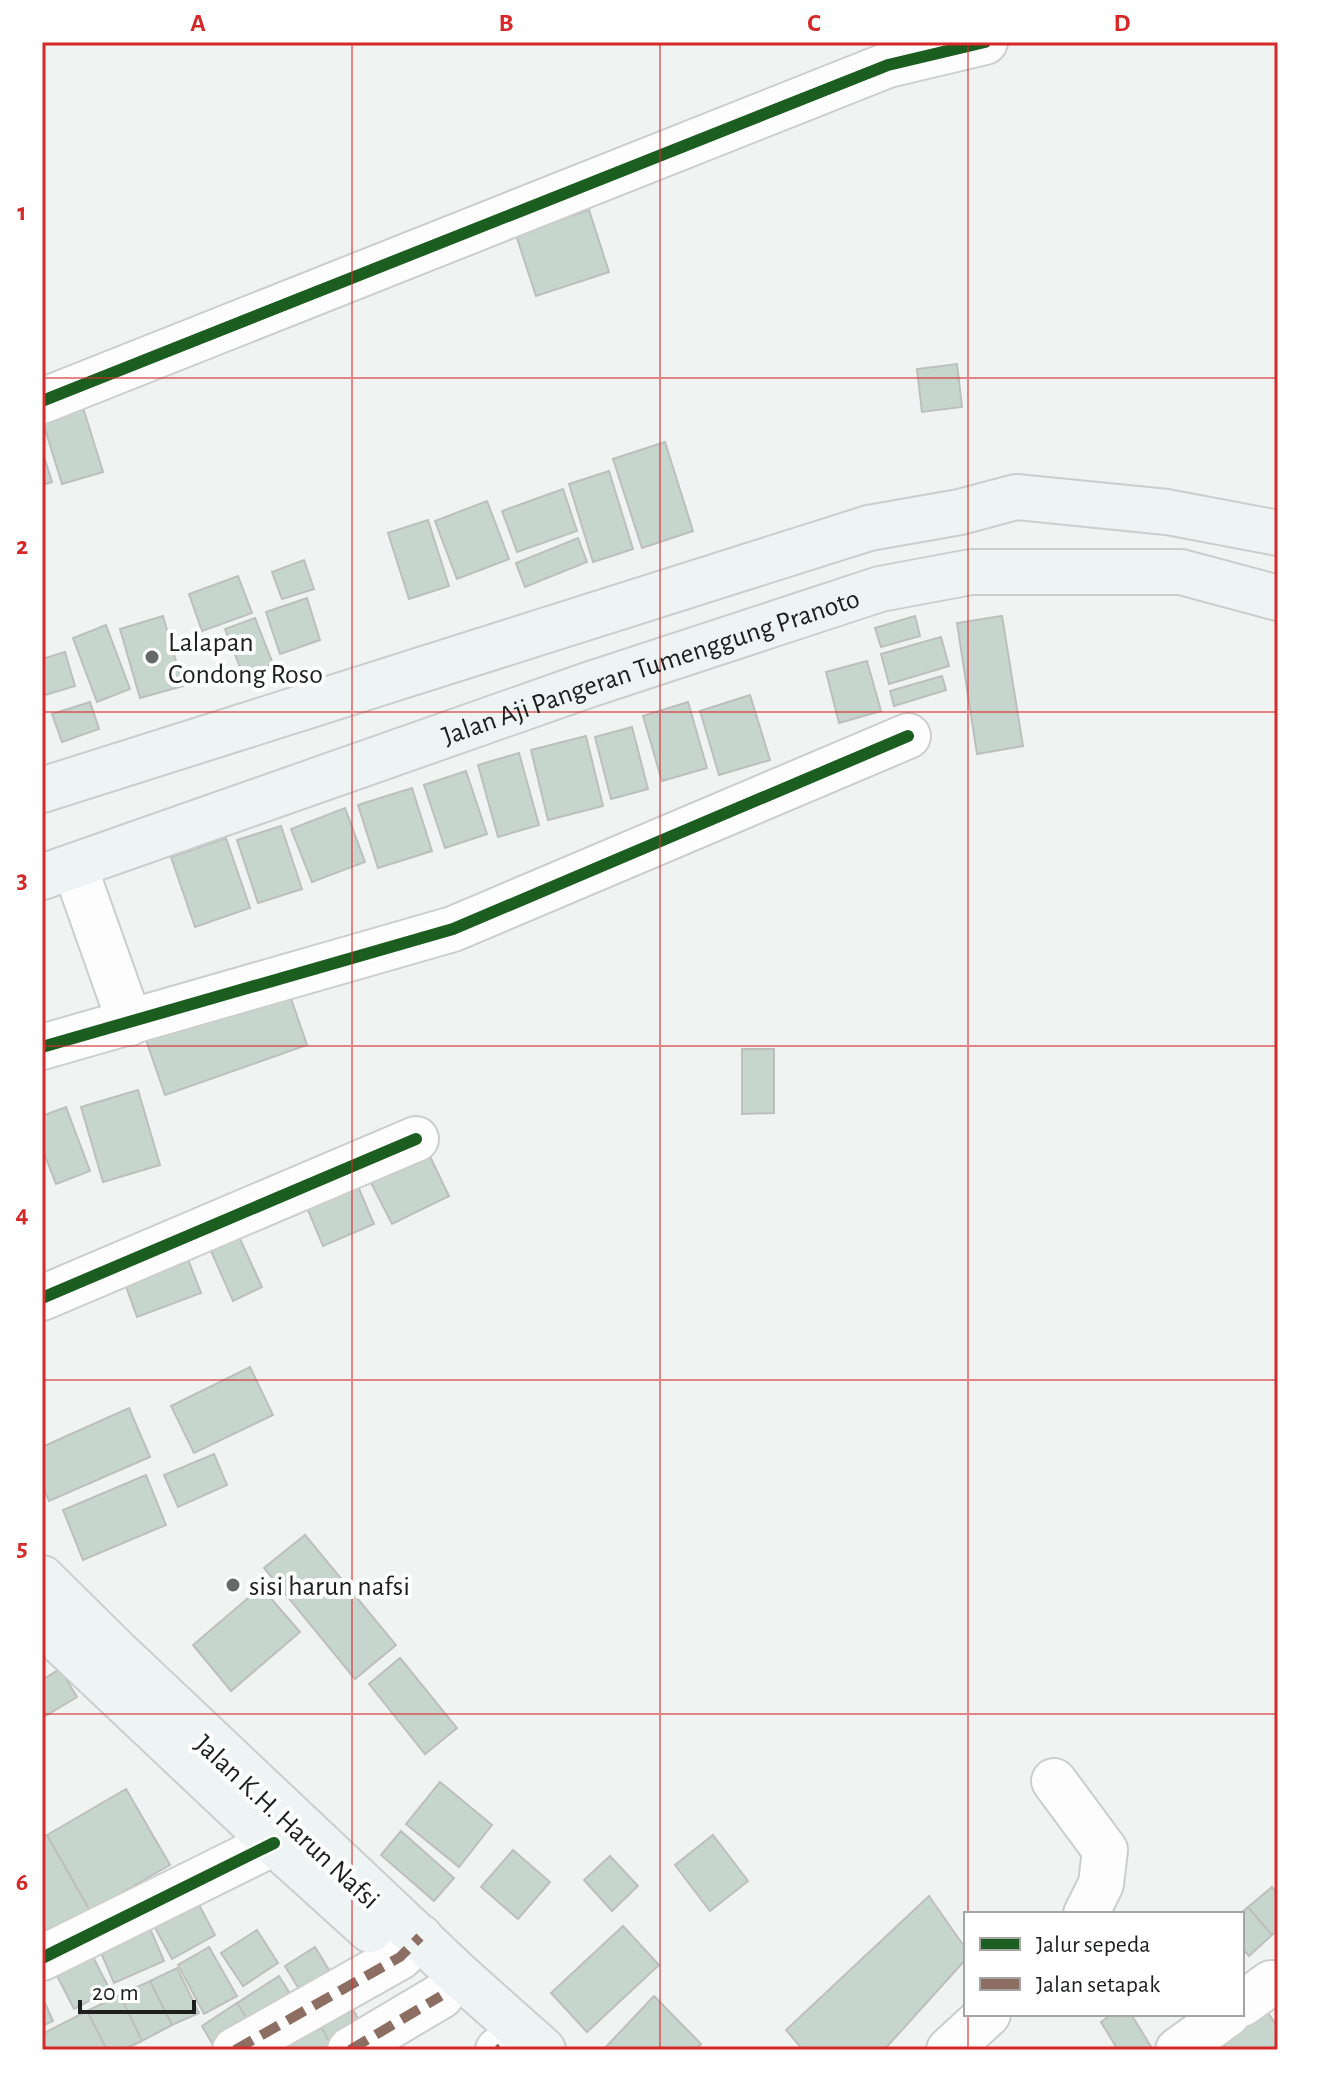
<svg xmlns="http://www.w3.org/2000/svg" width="1320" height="2092" viewBox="0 0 1320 2092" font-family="'Alegreya Sans',sans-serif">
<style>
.building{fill:#c7d5cf;stroke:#bcbfbe;stroke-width:2}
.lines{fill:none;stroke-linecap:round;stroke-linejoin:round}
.street-casing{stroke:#cccecd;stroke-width:48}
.secondary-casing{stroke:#cccecd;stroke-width:48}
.street{stroke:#fdfdfd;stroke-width:44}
.secondary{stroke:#edf4f3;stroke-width:44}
.quiet{stroke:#8d6e63;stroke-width:10;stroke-dasharray:20 10;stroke-linecap:butt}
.cycleway-casing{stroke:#fff;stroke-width:17}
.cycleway{stroke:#1b5e20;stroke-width:12}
.grid{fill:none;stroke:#d62828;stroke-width:2;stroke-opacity:0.55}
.poi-dot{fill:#666968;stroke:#fff;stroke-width:3}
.labels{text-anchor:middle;stroke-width:8;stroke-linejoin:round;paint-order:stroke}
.poi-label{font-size:28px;fill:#1d1f1e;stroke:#fff;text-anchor:start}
.street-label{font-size:28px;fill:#1d1f1e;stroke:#fff}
.neatline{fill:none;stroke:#d62828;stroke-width:3}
.grid-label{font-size:26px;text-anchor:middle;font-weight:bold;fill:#d62828}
</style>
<rect width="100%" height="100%" fill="#eff3f1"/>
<path class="building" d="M 589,210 L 609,272 L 536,296 L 516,235 Z
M 957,364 L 962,407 L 922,412 L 917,369 Z
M 81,401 L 103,472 L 62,484 L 42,419 Z
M 665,442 L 693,531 L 642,548 L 613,459 Z
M 42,450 L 52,482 L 42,485 Z
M 609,471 L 633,549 L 593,562 L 569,484 Z
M 563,489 L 577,531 L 517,552 L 502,511 Z
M 487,501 L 509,559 L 457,579 L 435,521 Z
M 428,520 L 449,586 L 409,599 L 388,533 Z
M 578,538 L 587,562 L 525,587 L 516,563 Z
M 304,560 L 314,589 L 282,599 L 272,572 Z
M 238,576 L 252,613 L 202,631 L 189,594 Z
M 307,598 L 320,640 L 280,654 L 266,612 Z
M 163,616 L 183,686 L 140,698 L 120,629 Z
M 915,616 L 920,636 L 881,647 L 875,628 Z
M 1002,616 L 1023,746 L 977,754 L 957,623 Z
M 255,618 L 273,664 L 243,675 L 225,629 Z
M 106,625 L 130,689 L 97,702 L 73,638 Z
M 941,637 L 949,666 L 889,684 L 881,654 Z
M 65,652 L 75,686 L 42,696 L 42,659 Z
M 867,661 L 881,711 L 839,723 L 826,672 Z
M 942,676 L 946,690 L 894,706 L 890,691 Z
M 750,695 L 770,760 L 719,775 L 700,711 Z
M 90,702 L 99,729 L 62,742 L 52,714 Z
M 688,702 L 707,768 L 662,781 L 643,716 Z
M 632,727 L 648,789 L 611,799 L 595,737 Z
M 586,736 L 603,806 L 548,820 L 531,750 Z
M 519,753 L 539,825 L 498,837 L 478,765 Z
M 466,771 L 487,834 L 445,848 L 424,785 Z
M 412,788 L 432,851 L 378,868 L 358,805 Z
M 345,808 L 365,862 L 312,882 L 291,829 Z
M 281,826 L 302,889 L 258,903 L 237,840 Z
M 226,838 L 250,908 L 195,927 L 171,857 Z
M 286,984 L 307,1045 L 165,1095 L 144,1034 Z
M 742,1049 L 774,1049 L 774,1113 L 742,1114 Z
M 138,1090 L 160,1165 L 103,1182 L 81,1107 Z
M 66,1107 L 90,1171 L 56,1184 L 42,1148 L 42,1116 Z
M 424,1144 L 449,1196 L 392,1224 L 366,1173 Z
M 356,1182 L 374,1224 L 323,1246 L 305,1203 Z
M 235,1228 L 262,1287 L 233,1301 L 207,1242 Z
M 186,1254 L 201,1293 L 137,1317 L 123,1278 Z
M 250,1367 L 273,1415 L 194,1453 L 171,1406 Z
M 129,1408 L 150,1457 L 49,1501 L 42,1485 L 42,1447 Z
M 214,1454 L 227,1485 L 178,1507 L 164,1475 Z
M 146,1475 L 166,1525 L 83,1560 L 63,1510 Z
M 305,1535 L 396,1645 L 355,1679 L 264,1568 Z
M 261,1587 L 300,1632 L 231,1691 L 193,1645 Z
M 400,1658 L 457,1728 L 425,1754 L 369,1684 Z
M 60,1669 L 77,1697 L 42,1718 L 42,1680 Z
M 440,1782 L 492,1825 L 459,1867 L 406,1824 Z
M 126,1789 L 170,1865 L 90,1911 L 47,1835 Z
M 401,1831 L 454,1878 L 434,1901 L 381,1855 Z
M 47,1835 L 90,1911 L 42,1939 L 42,1837 Z
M 713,1835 L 748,1881 L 710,1911 L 675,1865 Z
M 513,1850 L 550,1882 L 518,1919 L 481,1887 Z
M 610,1856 L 638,1886 L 612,1911 L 584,1880 Z
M 1272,1887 L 1278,1895 L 1278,1931 L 1272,1935 L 1248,1907 Z
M 929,1896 L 966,1949 L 966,1959 L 884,2050 L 803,2050 L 786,2030 Z
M 198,1903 L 215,1935 L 172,1959 L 154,1926 Z
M 1248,1907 L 1272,1935 L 1249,1956 L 1242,1948 L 1240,1914 Z
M 149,1926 L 164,1961 L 114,1983 L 99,1948 Z
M 623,1926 L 659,1965 L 587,2032 L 551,1993 Z
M 257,1930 L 278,1963 L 243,1986 L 221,1953 Z
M 209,1947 L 237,1996 L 204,2014 L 178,1965 Z
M 315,1947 L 337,1983 L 307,2002 L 285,1966 Z
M 91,1953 L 110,1990 L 74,2009 L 55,1972 Z
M 177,1968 L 199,2013 L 172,2025 L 150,1981 Z
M 279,1976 L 297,2005 L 255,2031 L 237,2003 Z
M 150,1981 L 172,2025 L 142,2041 L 120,1995 Z
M 344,1993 L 367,2035 L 334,2050 L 312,2011 Z
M 120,1995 L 142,2041 L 123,2050 L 107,2050 L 87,2011 Z
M 42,1996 L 53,2021 L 42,2026 Z
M 654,1996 L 701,2044 L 695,2050 L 603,2050 Z
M 1260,2002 L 1278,2027 L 1278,2050 L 1228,2050 L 1216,2034 Z
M 237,2003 L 255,2031 L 216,2050 L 202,2026 Z
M 87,2011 L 107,2050 L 42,2050 L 42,2034 Z
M 312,2011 L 334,2050 L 264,2050 Z
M 1112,2014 L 1131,2014 L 1153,2050 L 1118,2050 L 1101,2022 Z"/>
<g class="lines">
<g class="street-casing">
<path id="street" d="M 42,401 L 888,65 L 985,42
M 75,868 L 130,1023
M 42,1047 L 453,929 L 908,736
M 42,1298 L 416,1139
M 1054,1781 L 1105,1850 L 1101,1884 L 1086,1914
M 42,1958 L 274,1843
M 1242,2004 L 1271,1983
M 235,2050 L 400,1957 L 420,1937
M 350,2050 L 441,1996
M 498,2050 L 501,2048
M 949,2050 L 988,2014
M 1178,2050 L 1228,2014"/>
</g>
<g class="secondary-casing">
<g id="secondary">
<path d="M 42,790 L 869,528 L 960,512 L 1016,497 L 1167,512 L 1278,533"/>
<path id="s1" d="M 42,877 L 588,685 L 880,589 L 971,572 L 1181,572 L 1278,598"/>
<path d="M 42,1578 L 118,1653 L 461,1977 L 543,2050"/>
<path d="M 42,1624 L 274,1843 L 370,1930"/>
</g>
</g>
<use href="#street" class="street"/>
<use href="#secondary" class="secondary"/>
<path class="quiet" d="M 235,2050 L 400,1957 L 420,1937
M 350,2050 L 441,1996
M 498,2050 L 501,2048"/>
<g class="cycleway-casing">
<path id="cycleway" d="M 42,401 L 888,65 L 985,42
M 42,1047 L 453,929 L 908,736
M 42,1298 L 416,1139
M 42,1958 L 274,1843"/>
</g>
<use href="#cycleway" class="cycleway"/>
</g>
<path class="grid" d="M 352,42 L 352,2050M 660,42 L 660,2050M 968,42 L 968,1914M 42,378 L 1278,378M 42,712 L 1278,712M 42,1046 L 1278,1046M 42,1380 L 1278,1380M 42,1714 L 1278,1714M 968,2014 L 968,2050"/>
<g class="poi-dot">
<circle cx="152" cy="657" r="8"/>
<circle cx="233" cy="1585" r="8"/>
</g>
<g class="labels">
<g class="poi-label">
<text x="168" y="651">Lalapan<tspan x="168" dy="32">Condong Roso</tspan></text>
<text x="249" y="1595">sisi harun nafsi</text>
</g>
<g class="street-label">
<text dy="10" stroke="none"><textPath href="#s1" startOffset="644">Jalan Aji Pangeran Tumenggung Pranoto</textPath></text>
<text transform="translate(288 1821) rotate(43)" y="10">Jalan K.H. Harun Nafsi</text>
</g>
</g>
<rect width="1320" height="2092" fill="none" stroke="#ffffff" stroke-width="88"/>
<rect x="964" y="1912" width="280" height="104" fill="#ffffff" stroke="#a5a5a5" stroke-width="2"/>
<rect x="980" y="1938" width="40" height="12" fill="#1b5e20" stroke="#a5a5a5" stroke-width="2"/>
<text x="1036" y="1952" font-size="24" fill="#1d1f1e">Jalur sepeda</text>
<rect x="980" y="1978" width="40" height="12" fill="#8d6e63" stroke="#a5a5a5" stroke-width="2"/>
<text x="1036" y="1992" font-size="24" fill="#1d1f1e">Jalan setapak</text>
<path d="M80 2000v12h114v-12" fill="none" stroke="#1d1f1e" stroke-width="4"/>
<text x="92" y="2000" font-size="24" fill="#1d1f1e" stroke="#ffffff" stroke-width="6" paint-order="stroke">20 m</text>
<rect x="44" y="44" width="1232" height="2004" class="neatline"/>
<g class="grid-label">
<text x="198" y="31">A</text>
<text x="506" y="31">B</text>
<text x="814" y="31">C</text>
<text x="1122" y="31">D</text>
<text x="22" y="220">1</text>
<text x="22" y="554">2</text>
<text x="22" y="888">3</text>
<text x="22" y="1222">4</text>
<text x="22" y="1556">5</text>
<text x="22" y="1890">6</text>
</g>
</svg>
